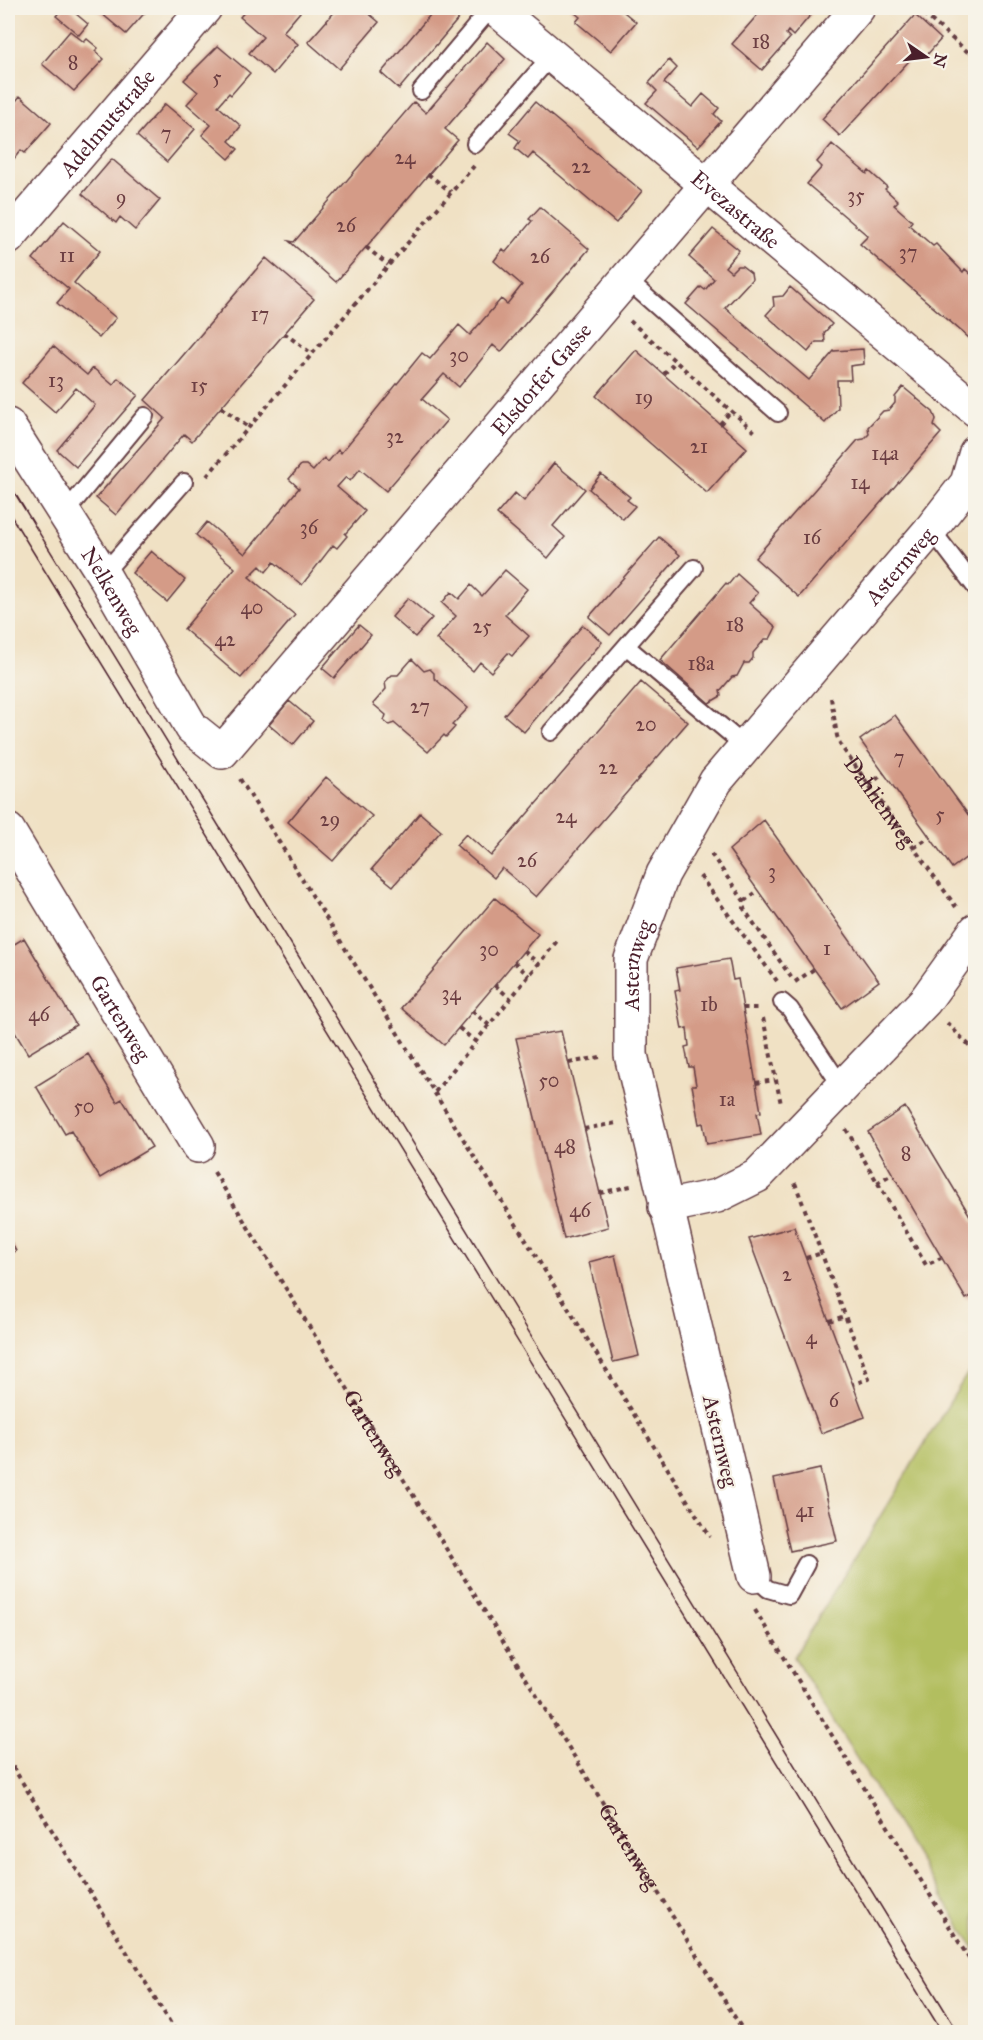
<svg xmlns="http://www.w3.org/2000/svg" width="983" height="2040" viewBox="0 0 983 2040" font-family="'IM FELL Great Primer',serif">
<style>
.green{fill:#b2be5f;stroke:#7e6e45;stroke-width:1.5}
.building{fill:#d49b87}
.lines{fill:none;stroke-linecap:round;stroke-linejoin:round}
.lane-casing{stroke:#633c42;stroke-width:20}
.street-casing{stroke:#633c42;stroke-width:36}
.path{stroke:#633c42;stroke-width:4;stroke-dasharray:4.5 4.5;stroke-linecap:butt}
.lane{stroke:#fff;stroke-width:16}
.street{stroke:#fff;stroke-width:33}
.tram{stroke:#4a1f2b;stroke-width:1.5}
.labels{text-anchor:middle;stroke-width:4.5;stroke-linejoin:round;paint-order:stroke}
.number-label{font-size:20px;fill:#6c3e42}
.street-label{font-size:22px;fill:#4a1f2b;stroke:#f7f3e8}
</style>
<rect width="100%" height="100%" fill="#f7f3e8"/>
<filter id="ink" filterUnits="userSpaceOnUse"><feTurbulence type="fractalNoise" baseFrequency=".0167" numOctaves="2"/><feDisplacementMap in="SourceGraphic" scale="12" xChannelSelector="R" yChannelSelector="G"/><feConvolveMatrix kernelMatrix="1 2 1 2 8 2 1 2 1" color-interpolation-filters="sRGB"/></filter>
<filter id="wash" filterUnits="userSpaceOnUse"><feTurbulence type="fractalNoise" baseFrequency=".008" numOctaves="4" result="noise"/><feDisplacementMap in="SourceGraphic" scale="24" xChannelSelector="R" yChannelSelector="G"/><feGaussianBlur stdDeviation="1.35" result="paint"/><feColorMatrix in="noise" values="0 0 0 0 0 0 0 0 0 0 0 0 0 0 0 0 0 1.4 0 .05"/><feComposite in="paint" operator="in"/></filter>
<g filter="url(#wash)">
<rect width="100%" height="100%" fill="#f0e1c4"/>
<path class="green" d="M 975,1361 L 975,1950 L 794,1657 Z"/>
<g id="blocks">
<path class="building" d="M 63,8 L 69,8 L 88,24 L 79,35 L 56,16 Z
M 95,8 L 149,8 L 126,34 Z
M 248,8 L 295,8 L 300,12 L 283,32 L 298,44 L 273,74 L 249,53 L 263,37 L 240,17 Z
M 338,8 L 362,8 L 379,22 L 339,69 L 308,42 Z
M 436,8 L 447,8 L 459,18 L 399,89 L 381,73 Z
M 569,8 L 619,8 L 636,22 L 611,51 L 576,22 L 580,17 Z
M 755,8 L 808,8 L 813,12 L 793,36 L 788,31 L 786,34 L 790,38 L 762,70 L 732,44 L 760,12 Z
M 959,8 L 975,8 L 975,20 Z
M 915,15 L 941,39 L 926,56 L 919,50 L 840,136 L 822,119 Z
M 70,31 L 84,42 L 87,39 L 98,48 L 95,51 L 104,59 L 74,91 L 42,64 Z
M 487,42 L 505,59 L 445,129 L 458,140 L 336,282 L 289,241 L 294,242 L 414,102 L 426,113 Z
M 218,46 L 250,73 L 231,95 L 229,93 L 218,106 L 241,126 L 229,141 L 238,149 L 229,159 L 202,135 L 211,125 L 187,104 L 198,92 L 184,80 Z
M 669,60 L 677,68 L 664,83 L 692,107 L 703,94 L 719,108 L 714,114 L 721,121 L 698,147 L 646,103 L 657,91 L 649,83 Z
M 20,96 L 51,123 L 25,153 L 21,150 L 8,166 L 8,111 Z
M 535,102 L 642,191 L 616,223 L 533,153 L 528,159 L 515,148 L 520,141 L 509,133 Z
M 165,104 L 195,129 L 167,162 L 137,136 Z
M 832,144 L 867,174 L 869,171 L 887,187 L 885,189 L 898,201 L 894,205 L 912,221 L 909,225 L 933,246 L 936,244 L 963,272 L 965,269 L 975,278 L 975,343 L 860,244 L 868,236 L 807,184 L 822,167 L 817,162 Z
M 112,159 L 160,200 L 135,230 L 120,217 L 116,223 L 82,194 Z
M 540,207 L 589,249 L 501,352 L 493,345 L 459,387 L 444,374 L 422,399 L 447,420 L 386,491 L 360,469 L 350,481 L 346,477 L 337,487 L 365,511 L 345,534 L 347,536 L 337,548 L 333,545 L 302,585 L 274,562 L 266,572 L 260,566 L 249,577 L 295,615 L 241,678 L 184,629 L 235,568 L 196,535 L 207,522 L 245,554 L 299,488 L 289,479 L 301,465 L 306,465 L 313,471 L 324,458 L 328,462 L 338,450 L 341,453 L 422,353 L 430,359 L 459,325 L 470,335 L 501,299 L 507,304 L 522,285 L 494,261 L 503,249 L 506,252 L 532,221 L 529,219 Z
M 64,221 L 100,251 L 74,283 L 116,318 L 99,338 L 57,303 L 69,289 L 33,259 Z
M 713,229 L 739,250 L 725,267 L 731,272 L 737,266 L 742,266 L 751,273 L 752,279 L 725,308 L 809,380 L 834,351 L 863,349 L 864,364 L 850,366 L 851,380 L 837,380 L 838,408 L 825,423 L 686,304 L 701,287 L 705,290 L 714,279 L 689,257 Z
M 266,258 L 314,299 L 192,441 L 184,434 L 116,515 L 96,498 L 165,418 L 145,400 Z
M 790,287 L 832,324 L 824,333 L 825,342 L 816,342 L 808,352 L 766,315 L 774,306 L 773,297 L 783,296 Z
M 53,346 L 87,375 L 93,368 L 113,385 L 118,378 L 138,395 L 76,467 L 57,450 L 95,405 L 76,388 L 55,412 L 22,383 Z
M 636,350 L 747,448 L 707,493 L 596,396 Z
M 903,387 L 933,412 L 936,419 L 934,426 L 941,433 L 799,597 L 755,558 L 858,440 L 864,439 L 869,434 L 868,427 L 883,411 L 889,410 L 895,403 L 895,397 Z
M 554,463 L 585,489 L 553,526 L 565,537 L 548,558 L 497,514 L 515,493 L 524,501 Z
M 601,474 L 630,497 L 627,500 L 635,506 L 623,519 L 589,489 Z
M 659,537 L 680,555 L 610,635 L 589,617 Z
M 151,551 L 185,580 L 167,602 L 132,573 Z
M 505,570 L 527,589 L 505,615 L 529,636 L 512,656 L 508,653 L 491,672 L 480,662 L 473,671 L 436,639 L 456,616 L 442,603 L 451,592 L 459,599 L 471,585 L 482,596 Z
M 737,574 L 758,593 L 749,603 L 776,627 L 770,639 L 765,639 L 753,653 L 753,658 L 749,663 L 744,663 L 737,676 L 732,677 L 720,691 L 721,696 L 709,703 L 660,660 L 726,583 L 728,585 Z
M 408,598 L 432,618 L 415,637 L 392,617 Z
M 359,625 L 371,635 L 334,678 L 322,668 Z
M 583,625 L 602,642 L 524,732 L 504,715 Z
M 412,659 L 424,671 L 430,669 L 434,673 L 434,678 L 468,708 L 452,725 L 455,727 L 446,737 L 444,735 L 428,752 L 394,723 L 389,725 L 384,721 L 386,715 L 373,704 L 386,689 L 385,682 L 392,675 L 398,675 Z
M 641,682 L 688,722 L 536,897 L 502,868 L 494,878 L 456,845 L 466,834 L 491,856 Z
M 289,701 L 313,721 L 293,745 L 269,725 Z
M 895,715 L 975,824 L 975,851 L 952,868 L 860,740 Z
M 326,777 L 372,816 L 333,861 L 288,822 Z
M 420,813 L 441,831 L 393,886 L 372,869 Z
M 764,820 L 879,981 L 842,1008 L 729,850 Z
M 495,898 L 538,934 L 444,1045 L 401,1008 Z
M 24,938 L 76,1025 L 28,1054 L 8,1021 L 8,948 Z
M 729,959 L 733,980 L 738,979 L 745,1021 L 761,1112 L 757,1113 L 761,1135 L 707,1144 L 703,1123 L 699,1124 L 692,1085 L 696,1085 L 693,1067 L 689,1067 L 685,1047 L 689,1046 L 687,1028 L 682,1029 L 675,991 L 680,990 L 676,968 Z
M 561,1031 L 608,1227 L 564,1239 L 516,1038 Z
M 88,1054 L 117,1102 L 122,1099 L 152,1147 L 100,1178 L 71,1131 L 65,1134 L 36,1086 Z
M 905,1107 L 975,1224 L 975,1294 L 966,1299 L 868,1132 Z
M 794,1227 L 865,1417 L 821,1433 L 749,1239 Z
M 8,1237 L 16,1251 L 8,1256 Z
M 615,1255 L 639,1356 L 613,1362 L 589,1262 Z
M 820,1469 L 837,1541 L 790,1551 L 774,1479 Z"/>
</g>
</g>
<g filter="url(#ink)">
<use href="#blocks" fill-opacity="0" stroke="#633c42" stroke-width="1.5"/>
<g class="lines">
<g class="lane-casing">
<path id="lane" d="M 421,91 L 491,8
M 475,144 L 552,55
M 626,279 L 778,413
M 64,514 L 145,416
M 931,529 L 976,588
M 103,574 L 184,482
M 626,646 L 694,568
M 551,732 L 626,646 L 746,747
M 782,1002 L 790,1009 L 842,1087
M 754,1576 L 768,1589 L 789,1595 L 806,1564"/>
</g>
<g class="street-casing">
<g id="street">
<path id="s3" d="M 495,8 L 976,410"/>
<path id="s4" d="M 8,238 L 205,8"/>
<path id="s5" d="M 8,425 L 103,574 L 192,728 L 222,752 L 858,8"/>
<path id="s6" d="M 8,830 L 198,1146"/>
<path d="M 665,1207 L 717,1196 L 757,1176 L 925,1001 L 976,930"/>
<path id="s7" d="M 754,1576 L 631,1055 L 631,959 L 663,874 L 716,781 L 931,529 L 967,483 L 976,452"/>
</g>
</g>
<g class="path">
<path d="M 917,8 L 976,59"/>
<path d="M 970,54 L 976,48"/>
<path d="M 428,174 L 451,192"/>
<path d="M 366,247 L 388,265"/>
<path d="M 630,321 L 755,432"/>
<path d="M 284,333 L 311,353"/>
<path d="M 664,374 L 675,362"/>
<path d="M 221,407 L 248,427"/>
<path d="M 720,424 L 731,411"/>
<path d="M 207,476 L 474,166"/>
<path id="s1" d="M 831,698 L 837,736 L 841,746 L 956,907"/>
<path d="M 240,779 L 710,1537"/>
<path d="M 869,785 L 884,773"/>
<path d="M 914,848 L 929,837"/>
<path d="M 711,854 L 744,901 L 744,909 L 793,980"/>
<path d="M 700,876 L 777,981"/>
<path d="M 744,901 L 758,891"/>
<path d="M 524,951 L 539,964"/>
<path d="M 514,962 L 529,976"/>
<path d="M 795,982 L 814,969"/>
<path d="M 495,985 L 511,999"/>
<path d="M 743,1008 L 760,1008"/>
<path d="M 472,1011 L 489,1025"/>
<path d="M 763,1018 L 781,1104"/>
<path d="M 947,1023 L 976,1052"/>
<path d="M 459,1028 L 476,1042"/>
<path d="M 569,1063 L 600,1057"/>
<path d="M 756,1083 L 775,1080"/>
<path d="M 435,1092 L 557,941"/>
<path d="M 584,1129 L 616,1123"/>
<path d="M 846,1129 L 926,1265 L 941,1258"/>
<path id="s2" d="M 214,1172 L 744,2032"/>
<path d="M 795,1183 L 869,1379 L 853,1384"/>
<path d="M 877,1183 L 892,1174"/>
<path d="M 600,1193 L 631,1186"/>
<path d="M 806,1258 L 822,1253"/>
<path d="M 829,1321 L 845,1316"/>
<path d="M 755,1610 L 976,1970"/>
<path d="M 8,1759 L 176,2032"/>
</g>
<use href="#lane" class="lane"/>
<use href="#street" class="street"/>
<path class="tram" d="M 8,482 L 958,2032
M 8,511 L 942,2032"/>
</g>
</g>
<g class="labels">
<g class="number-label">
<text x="761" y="48">18</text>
<text x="73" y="69">8</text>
<text x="217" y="84">5</text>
<text x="166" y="140">7</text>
<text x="405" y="164">24</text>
<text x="581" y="173">22</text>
<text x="856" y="202">35</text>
<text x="121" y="204">9</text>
<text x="346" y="232">26</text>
<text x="908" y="259">37</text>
<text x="67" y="262">11</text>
<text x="540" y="263">26</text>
<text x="260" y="321">17</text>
<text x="459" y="362">30</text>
<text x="56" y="387">13</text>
<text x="199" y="392">15</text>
<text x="644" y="404">19</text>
<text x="395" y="443">32</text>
<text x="699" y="453">21</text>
<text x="885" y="460">14a</text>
<text x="860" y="489">14</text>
<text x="309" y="534">36</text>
<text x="812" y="544">16</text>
<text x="252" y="614">40</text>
<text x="735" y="631">18</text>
<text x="482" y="633">25</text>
<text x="225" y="646">42</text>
<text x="701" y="670">18a</text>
<text x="420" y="713">27</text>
<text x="646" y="731">20</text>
<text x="899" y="764">7</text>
<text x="608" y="774">22</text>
<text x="940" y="821">5</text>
<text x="566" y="823">24</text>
<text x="330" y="826">29</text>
<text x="527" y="867">26</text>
<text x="772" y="878">3</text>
<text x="827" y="955">1</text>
<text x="489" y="956">30</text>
<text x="451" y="1000">34</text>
<text x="709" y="1011">1b</text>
<text x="39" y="1021">46</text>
<text x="549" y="1087">50</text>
<text x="727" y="1106">1a</text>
<text x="84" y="1113">50</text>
<text x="565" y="1153">48</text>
<text x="906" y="1160">8</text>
<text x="580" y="1217">46</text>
<text x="787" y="1281">2</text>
<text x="811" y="1344">4</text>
<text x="834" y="1407">6</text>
<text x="805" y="1517">41</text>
</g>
<g class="street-label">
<text dy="8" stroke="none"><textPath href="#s4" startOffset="152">Adelmutstraße</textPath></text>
<text dy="8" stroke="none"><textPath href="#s3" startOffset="314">Evezastraße</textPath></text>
<text dy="8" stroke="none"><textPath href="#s5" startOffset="884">Elsdorfer Gasse</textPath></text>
<text dy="8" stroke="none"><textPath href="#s7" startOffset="1112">Asternweg</textPath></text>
<text dy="8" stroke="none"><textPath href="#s5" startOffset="196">Nelkenweg</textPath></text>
<text dy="8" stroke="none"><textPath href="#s1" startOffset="117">Dahlienweg</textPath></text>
<text dy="8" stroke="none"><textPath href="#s7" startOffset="626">Asternweg</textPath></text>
<text dy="8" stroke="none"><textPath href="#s6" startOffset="219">Gartenweg</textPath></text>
<text dy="8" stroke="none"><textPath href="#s2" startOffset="306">Gartenweg</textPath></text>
<text transform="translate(721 1441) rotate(77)" y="8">Asternweg</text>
<text dy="8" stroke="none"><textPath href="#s2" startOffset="792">Gartenweg</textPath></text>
</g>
</g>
<rect width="983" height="2040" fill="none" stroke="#f7f3e8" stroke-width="30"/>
<g transform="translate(926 57) rotate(104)" stroke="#f7f3e8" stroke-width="4.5" paint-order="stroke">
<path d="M0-4.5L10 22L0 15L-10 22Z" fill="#4a1f2b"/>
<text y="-9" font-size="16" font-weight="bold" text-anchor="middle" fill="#4a1f2b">N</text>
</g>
</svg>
